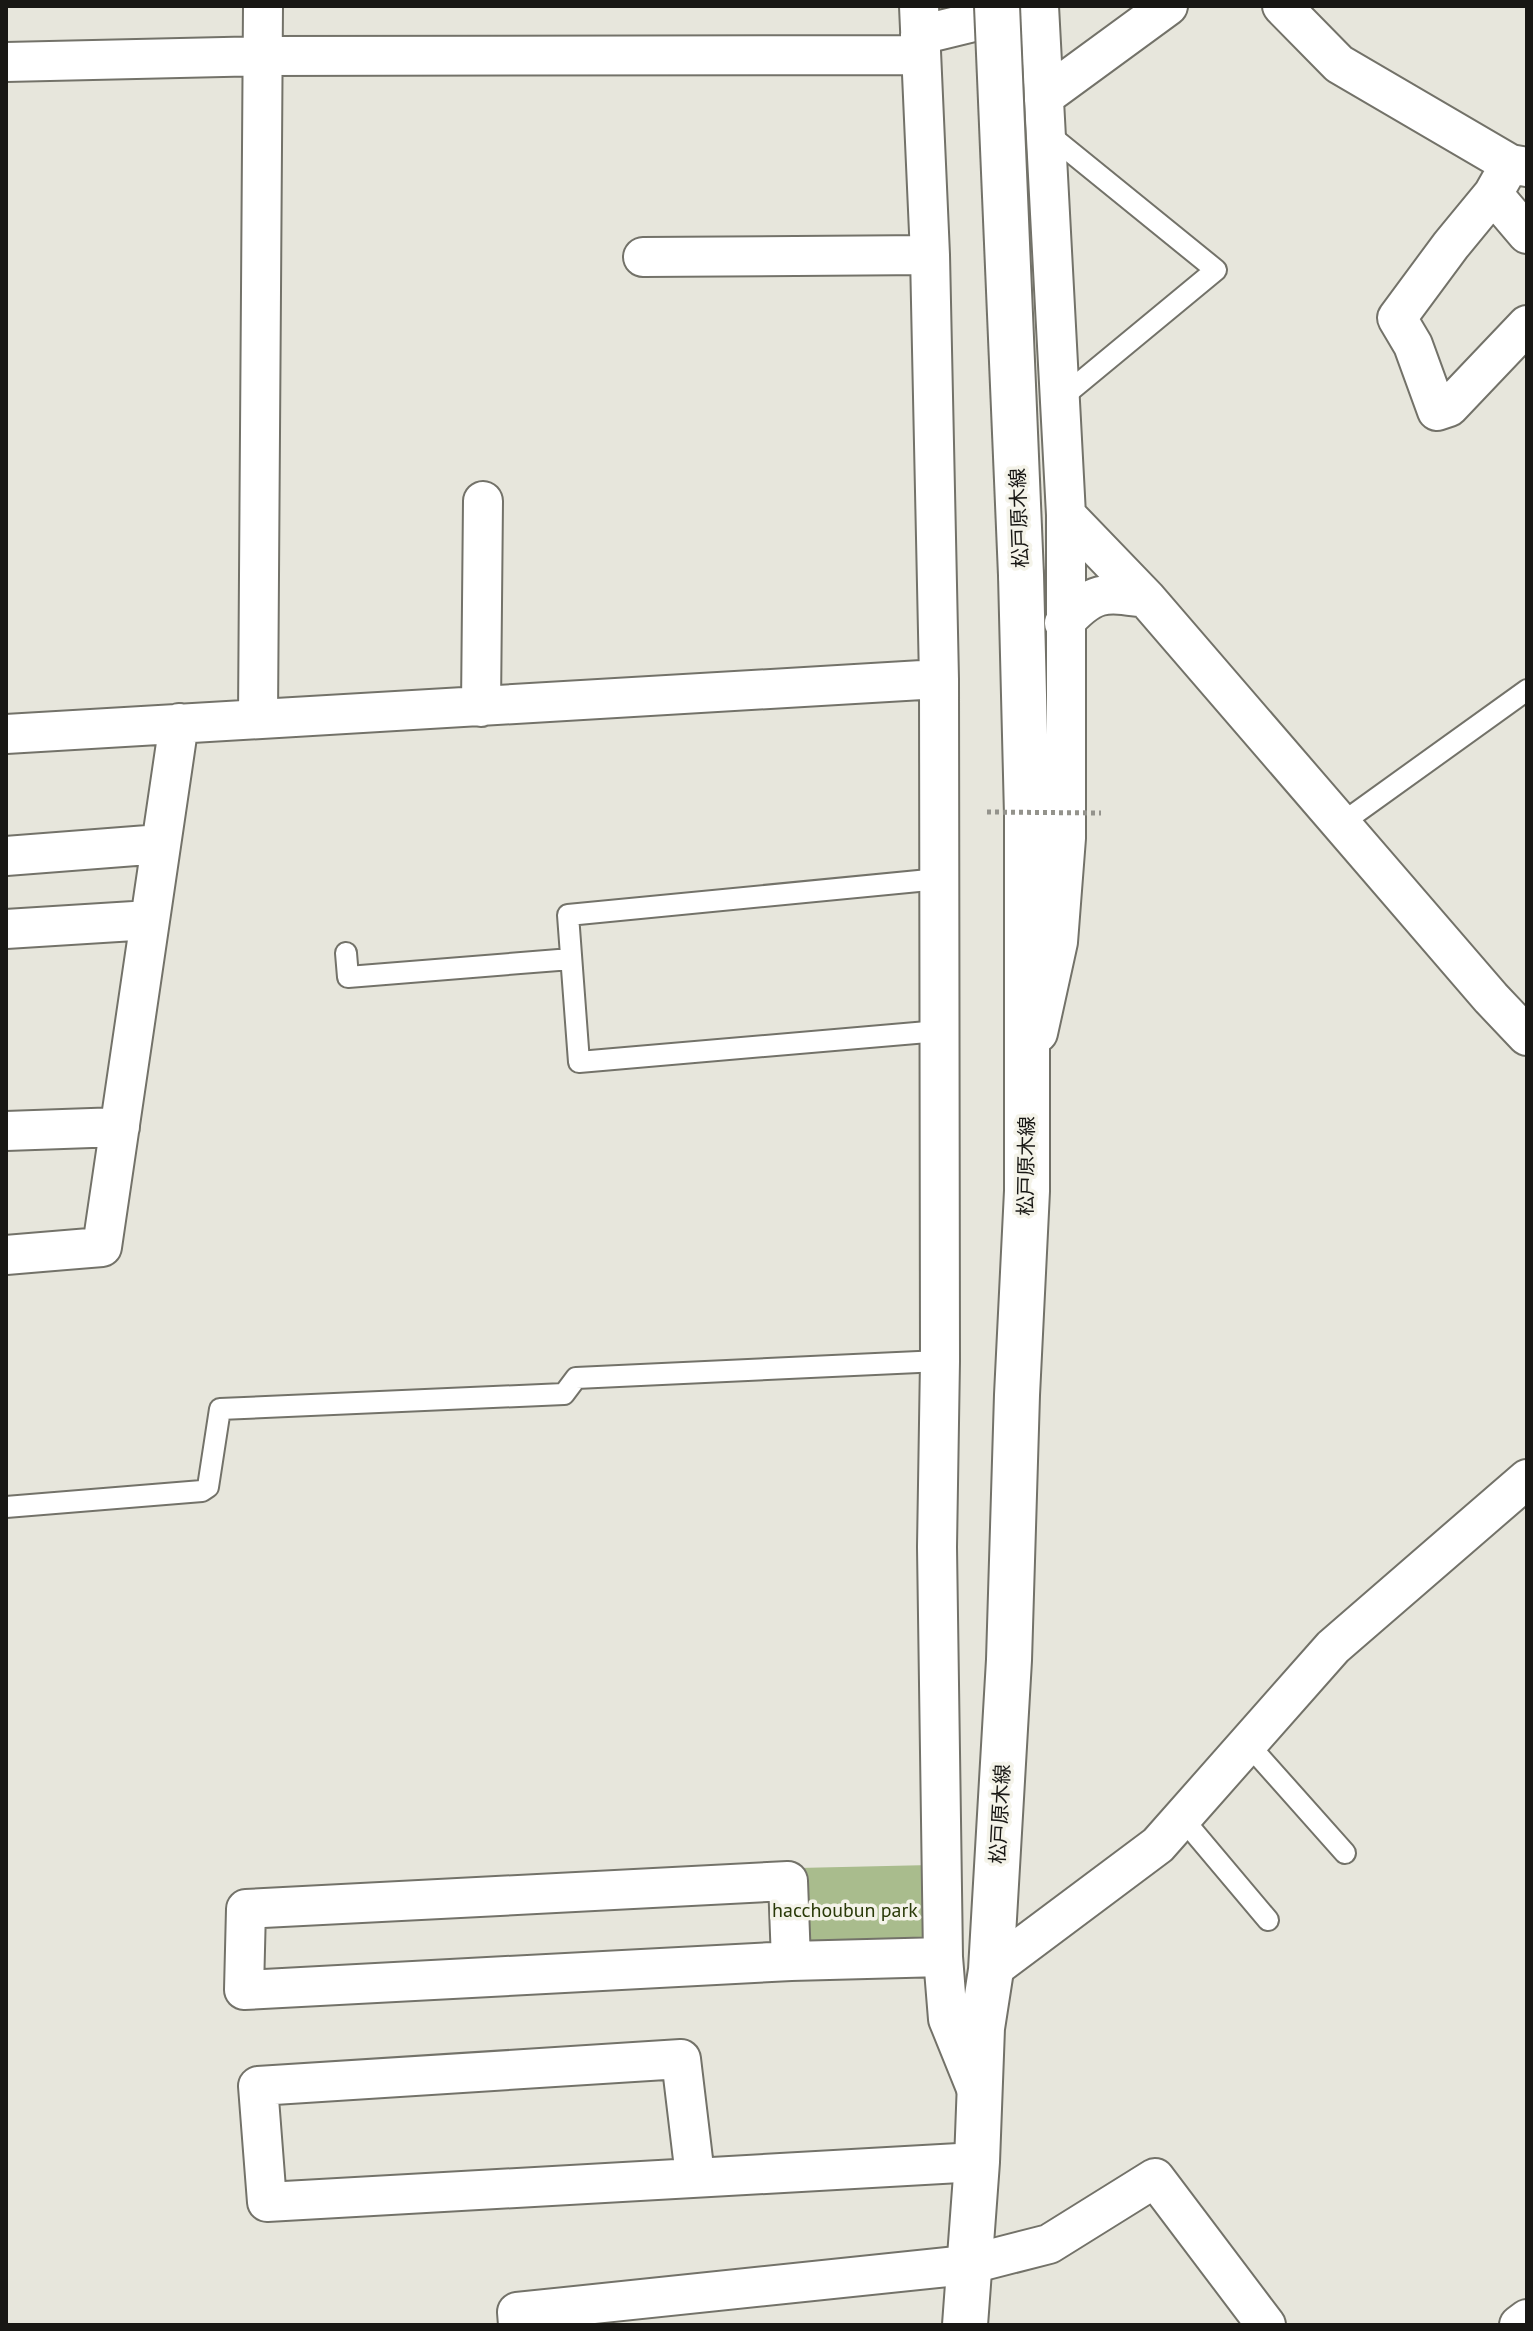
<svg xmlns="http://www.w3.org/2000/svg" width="1533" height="2331" viewBox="0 0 1533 2331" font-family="'PT Sans','Noto Sans JP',sans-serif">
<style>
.green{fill:#a9bc8d}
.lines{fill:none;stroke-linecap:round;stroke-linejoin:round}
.lane-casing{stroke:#737269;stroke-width:24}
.street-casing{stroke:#737269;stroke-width:42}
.secondary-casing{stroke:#737269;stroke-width:48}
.lane{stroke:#fff;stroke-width:20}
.street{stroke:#fff;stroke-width:38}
.secondary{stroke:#fff;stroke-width:44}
.secondary-bridge-casing{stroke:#737269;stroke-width:48;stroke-linecap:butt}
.path-bridge{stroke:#94938c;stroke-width:5;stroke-dasharray:4 4;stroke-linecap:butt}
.secondary-bridge{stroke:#fff;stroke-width:44}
.labels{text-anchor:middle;stroke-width:7;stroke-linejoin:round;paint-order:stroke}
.street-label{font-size:20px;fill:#181714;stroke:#f4f3e9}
.park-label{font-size:20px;fill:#2a3a08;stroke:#f4f3e9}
</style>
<rect width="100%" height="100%" fill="#e7e6dc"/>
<path class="green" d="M 931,1865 L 931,1938 L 809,1953 L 798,1868 Z"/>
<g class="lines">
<g class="lane-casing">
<path id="lane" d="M 1046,132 L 1216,270 L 1060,399
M 1342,823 L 1527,690
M 346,953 L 348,977 L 571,959
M 939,1031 L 579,1062 L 568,915 L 939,879
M 6,1507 L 202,1491 L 208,1487 L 220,1409 L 564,1394 L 576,1378 L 940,1361
M 1248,1744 L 1345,1853
M 1182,1818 L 1268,1920"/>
</g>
<g class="street-casing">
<path id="street" d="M 919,6 L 930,255 L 939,679 L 940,1361 L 937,1547 L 943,1957 L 948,2019 L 978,2093
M 1282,6 L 1339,64 L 1510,164 L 1527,167
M 920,35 L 1027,9
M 6,62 L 263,56 L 921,55
M 1045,96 L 1168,6
M 1510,164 L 1493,194 L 1451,245 L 1397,318 L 1413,345 L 1437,411 L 1449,407 L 1527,325
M 1493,194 L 1527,234
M 643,257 L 930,255
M 1066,515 L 1146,598 L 1491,998 L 1527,1036
M 1064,623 C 1094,590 1104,592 1146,598
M 481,707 L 483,501
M 258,718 L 263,6
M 6,734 L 939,679
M 6,856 L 161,844
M 6,929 L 150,920
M 1038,1033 L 1058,942 L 1066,838 L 1066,515 L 1039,6
M 6,1131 L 120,1127
M 6,1255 L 102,1247 L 179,723
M 791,1961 L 788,1881 L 246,1909 L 244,1990 L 791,1961 L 943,1957
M 991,1970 L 1158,1845 L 1333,1647 L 1527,1479
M 695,2176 L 681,2059 L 258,2086 L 267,2202 L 977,2162
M 518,2325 L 517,2312 L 967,2265 L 1049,2244 L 1155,2178 L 1266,2325
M 1519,2325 L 1527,2319"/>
</g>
<g class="secondary-casing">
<path id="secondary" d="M 965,2325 L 977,2162 L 982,2028 L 991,1970 L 1009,1660 L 1017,1395 L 1027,1191 L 1027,815 L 1021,575"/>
</g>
<use href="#lane" class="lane"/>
<use href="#street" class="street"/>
<use href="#secondary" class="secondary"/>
<g class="secondary-bridge-casing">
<path id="secondary-bridge" d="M 997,6 L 1021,575"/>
</g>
<path class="path-bridge" d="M 987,812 L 1101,813"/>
<use href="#secondary-bridge" class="secondary-bridge"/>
</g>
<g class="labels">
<g class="street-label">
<text transform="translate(1019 518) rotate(-92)" y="7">松戸原木線</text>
<text transform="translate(1026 1166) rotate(-89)" y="7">松戸原木線</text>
<text transform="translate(1000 1814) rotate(-87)" y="7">松戸原木線</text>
</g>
<g class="park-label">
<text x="845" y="1917">hacchoubun park</text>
</g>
</g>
<rect width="1533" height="2331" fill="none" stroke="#181714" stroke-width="16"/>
</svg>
